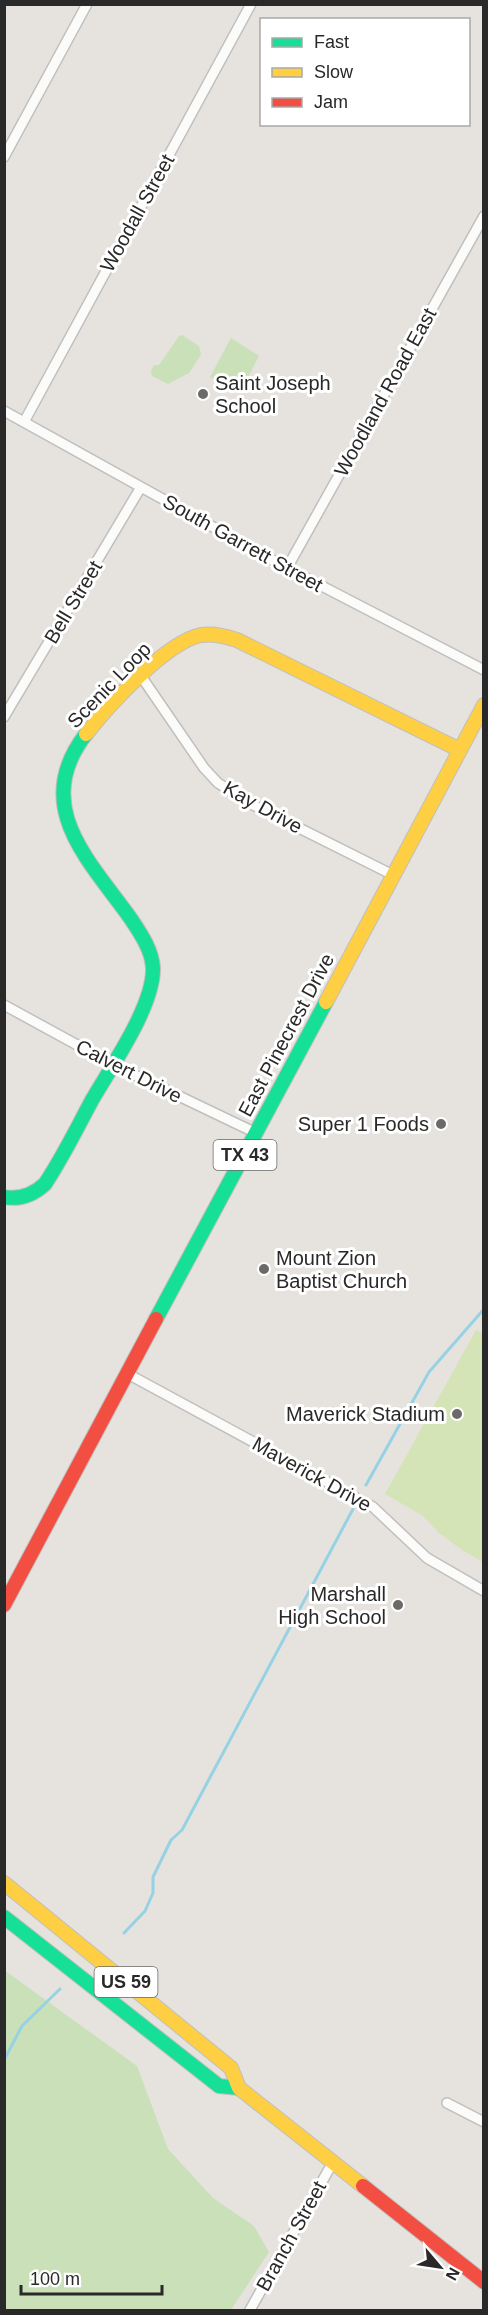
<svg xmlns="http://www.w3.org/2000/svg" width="488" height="2315" viewBox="0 0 488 2315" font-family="Arial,sans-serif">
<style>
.green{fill:#c9e0b9}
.pitch{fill:#d4e4b6}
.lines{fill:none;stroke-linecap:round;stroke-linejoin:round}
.stream{stroke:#96d2e4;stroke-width:3}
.street-casing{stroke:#c0bfbf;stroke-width:12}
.fast-casing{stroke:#c0bfbf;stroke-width:16}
.slow-casing{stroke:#c0bfbf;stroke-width:16}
.jam-casing{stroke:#c0bfbf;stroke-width:16}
.street{stroke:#fbfbfa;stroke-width:9}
.fast{stroke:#16e098;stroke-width:14}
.slow{stroke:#ffcf43;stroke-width:14}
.jam{stroke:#f24e42;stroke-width:14}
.poi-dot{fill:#6b6a68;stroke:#fff;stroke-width:2}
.labels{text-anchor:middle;stroke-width:6;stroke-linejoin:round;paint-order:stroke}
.shield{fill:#fff;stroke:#696969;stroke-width:1.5}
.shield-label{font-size:18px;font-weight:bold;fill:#292929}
.street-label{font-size:20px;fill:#292929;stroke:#fff}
.poi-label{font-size:20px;fill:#292929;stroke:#fff;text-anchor:end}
</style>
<rect width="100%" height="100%" fill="#e6e3de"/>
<path class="green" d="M 182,335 L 199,346 L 201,355 L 189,373 L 168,384 L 152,376 L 151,371 L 154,365 L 159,365 L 179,336 Z
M 231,338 L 259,356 L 241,391 L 236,389 L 234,391 L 210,377 Z
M 4,1970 L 137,2066 L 168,2149 L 213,2198 L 254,2226 L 269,2252 L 231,2310 L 5,2310 Z"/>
<path class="pitch" d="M 476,1330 L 484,1334 L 483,1562 L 462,1550 L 439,1533 L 423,1516 L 385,1494 Z"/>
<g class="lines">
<path class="stream" d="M 366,1485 L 429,1372 L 484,1309
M 124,1933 L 145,1911 L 153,1893 L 153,1877 L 171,1840 L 182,1830 L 353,1509
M 4,2060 L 22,2026 L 60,1989"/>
<g class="street-casing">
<path id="street" d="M 4,157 L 87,4
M 4,411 L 287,568 L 484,670
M 24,422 L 251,4
M 287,568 L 484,216
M 141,676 L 204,768 L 218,783 L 251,804 L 393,875
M 4,717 L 141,487
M 4,1005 L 112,1064 L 256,1133
M 128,1374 L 373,1507 L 427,1558 L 484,1591
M 447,2103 L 484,2122
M 250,2310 L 333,2162"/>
</g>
<g class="fast-casing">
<path id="fast" d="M 4,1197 C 20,1200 33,1195 45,1184 C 63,1157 77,1128 92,1100 C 111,1067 154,1006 153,968 C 152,950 141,934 131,919 C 90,861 30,806 86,734
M 156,1319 L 326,1002
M 4,1917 L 219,2086 L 239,2088"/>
</g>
<g class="slow-casing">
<path id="slow" d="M 86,734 C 108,706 166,642 201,635 C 213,633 225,636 237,640 L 460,750
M 326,1002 L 484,705
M 4,1883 L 231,2068 L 239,2088 L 363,2186"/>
</g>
<g class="jam-casing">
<path id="jam" d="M 4,1605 L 156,1319
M 363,2186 L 484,2282"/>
</g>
<use href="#street" class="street"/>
<use href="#fast" class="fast"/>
<use href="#slow" class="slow"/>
<use href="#jam" class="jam"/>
</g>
<g class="poi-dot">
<circle cx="203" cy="394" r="6"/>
<circle cx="441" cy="1124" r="6"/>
<circle cx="264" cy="1269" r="6"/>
<circle cx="457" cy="1414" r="6"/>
<circle cx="398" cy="1605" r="6"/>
</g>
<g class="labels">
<g class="shield">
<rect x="213.5" y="1140" width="63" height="30" rx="4.5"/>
<rect x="94.5" y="1967" width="63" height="30" rx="4.5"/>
</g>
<g class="shield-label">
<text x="245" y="1161">TX 43</text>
<text x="126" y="1988">US 59</text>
</g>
<g class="street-label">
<text transform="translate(137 213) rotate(-61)" y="7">Woodall Street</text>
<text transform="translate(385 392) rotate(-61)" y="7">Woodland Road East</text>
<text transform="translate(243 543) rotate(29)" y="7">South Garrett Street</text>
<text transform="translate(73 602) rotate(-59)" y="7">Bell Street</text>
<text transform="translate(109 685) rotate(-46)" y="7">Scenic Loop</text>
<text transform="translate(263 807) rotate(29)" y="7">Kay Drive</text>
<text transform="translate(286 1035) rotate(-62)" y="7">East Pinecrest Drive</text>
<text transform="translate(129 1071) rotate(27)" y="7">Calvert Drive</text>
<text transform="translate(312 1474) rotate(29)" y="7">Maverick Drive</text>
<text transform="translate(291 2236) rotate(-61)" y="7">Branch Street</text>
</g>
<g class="poi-label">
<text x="215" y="390" text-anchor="start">Saint Joseph<tspan x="215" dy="23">School</tspan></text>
<text x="429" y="1131">Super 1 Foods</text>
<text x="276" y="1265" text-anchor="start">Mount Zion<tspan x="276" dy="23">Baptist Church</tspan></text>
<text x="445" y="1421">Maverick Stadium</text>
<text x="386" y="1601">Marshall<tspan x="386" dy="23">High School</tspan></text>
</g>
</g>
<rect width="488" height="2315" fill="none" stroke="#292929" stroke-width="12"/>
<rect x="260" y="18" width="210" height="108" fill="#ffffff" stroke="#a9a9a9" stroke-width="1.5"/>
<rect x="272" y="38" width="30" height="9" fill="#16e098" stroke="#a9a9a9" stroke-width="1.5"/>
<text x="314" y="48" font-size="18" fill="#292929">Fast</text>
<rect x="272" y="68" width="30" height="9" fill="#ffcf43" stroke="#a9a9a9" stroke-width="1.5"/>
<text x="314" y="78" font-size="18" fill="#292929">Slow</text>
<rect x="272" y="98" width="30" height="9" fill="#f24e42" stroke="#a9a9a9" stroke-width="1.5"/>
<text x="314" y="108" font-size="18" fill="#292929">Jam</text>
<g transform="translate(440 2267) rotate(119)" stroke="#ffffff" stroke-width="4.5" paint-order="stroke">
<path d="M0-4.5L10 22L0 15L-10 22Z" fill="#292929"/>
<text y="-9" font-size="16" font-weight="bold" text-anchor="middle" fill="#292929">N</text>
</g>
<path d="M21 2285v9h141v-9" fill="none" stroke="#292929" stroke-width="3"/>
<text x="30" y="2285" font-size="18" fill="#292929" stroke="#ffffff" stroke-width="4.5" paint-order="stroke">100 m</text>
</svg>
